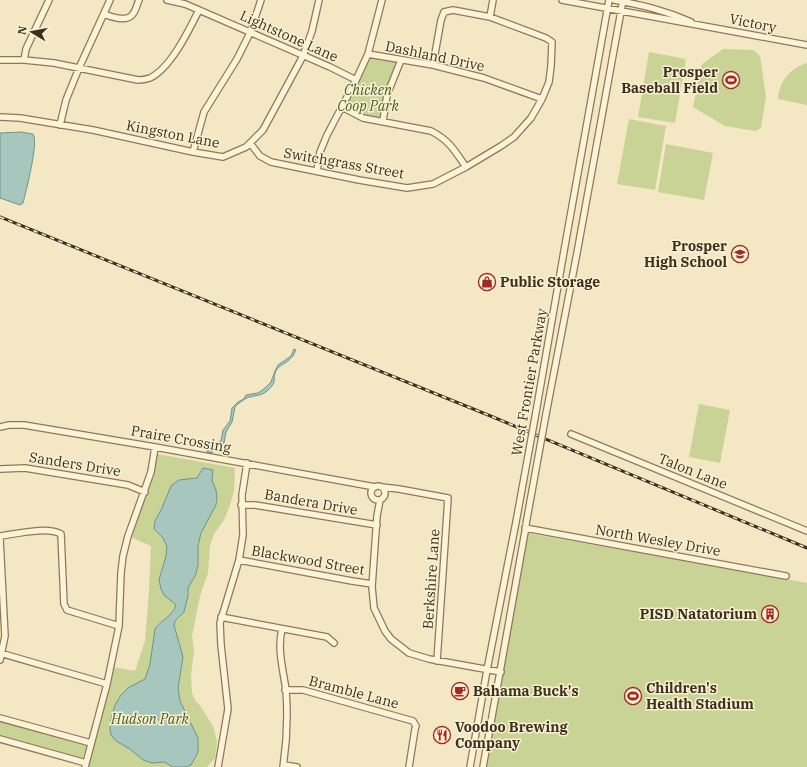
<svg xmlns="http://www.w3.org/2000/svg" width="807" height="767" viewBox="0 0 807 767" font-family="'IBM Plex Serif',serif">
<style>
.green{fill:#c9d396}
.water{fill:#a6c6be;stroke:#6b958d}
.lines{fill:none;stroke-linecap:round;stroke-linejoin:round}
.minor-casing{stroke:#907857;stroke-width:8}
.minor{stroke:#fcf3d8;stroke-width:5.5}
.rail-casing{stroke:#3e2f1d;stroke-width:3}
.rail{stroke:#f9f1d4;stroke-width:1.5;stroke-dasharray:4.5;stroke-linecap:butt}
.minor-bridge-casing{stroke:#907857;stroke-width:8;stroke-linecap:butt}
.minor-bridge{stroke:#fcf3d8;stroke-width:5.5}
.labels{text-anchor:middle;stroke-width:3;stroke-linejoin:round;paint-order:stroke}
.street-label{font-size:14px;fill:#3e2f1d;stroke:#f9f1d4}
.poi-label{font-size:14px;font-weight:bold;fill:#3e2f1d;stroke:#f9f1d4;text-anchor:start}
.park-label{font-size:14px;font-style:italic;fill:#4b5d21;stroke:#f9f1d4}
</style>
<rect width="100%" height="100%" fill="#f3e7c4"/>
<path class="green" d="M 723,49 L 753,50 L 760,56 L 766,97 L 761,128 L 756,131 L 725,126 L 693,107 L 702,64 Z
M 649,52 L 686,59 L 675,123 L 638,117 Z
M 368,54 L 401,60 L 390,85 L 383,121 L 363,118 L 342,107 Z
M 807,63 L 807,105 L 778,99 C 779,82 790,68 807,63 Z
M 629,119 L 666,126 L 655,190 L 617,184 Z
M 666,144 L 713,153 L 704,200 L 658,192 Z
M 699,404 L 730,410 L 720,463 L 689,457 Z
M 157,454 L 235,468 L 234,491 L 230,505 L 224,520 L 214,534 L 210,545 L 208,573 L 200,596 L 192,636 L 194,651 L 191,675 L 192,693 L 195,700 L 201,707 L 213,726 L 217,741 L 215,758 L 207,767 L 88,767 L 97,733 L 113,667 L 135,671 L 145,641 L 149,591 L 151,546 L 128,536 L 151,481 Z
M 526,533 L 807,583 L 807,767 L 484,767 Z
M 0,719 L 84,743 L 87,746 L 82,759 L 80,759 L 0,737 Z"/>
<path class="water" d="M 21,132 L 33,134 C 39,141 26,191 23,203 L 20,205 L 0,198 L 0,133 Z
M 294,349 L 296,350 C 294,353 294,356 291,358 C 287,363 281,364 277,369 C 271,379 279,381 267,391 C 261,396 257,395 250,397 C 247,397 237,404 235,407 L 232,422 L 226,432 L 224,443 L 213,447 L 212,453 L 207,452 C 210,443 213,445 221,441 L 223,430 L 230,421 L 232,408 L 238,402 L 244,399 L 246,395 L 258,393 L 265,388 L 271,382 L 275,371 L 278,365 L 291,356 Z
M 203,468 L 213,470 L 212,480 L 216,490 L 217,497 L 216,505 L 201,533 L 198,546 L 198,565 L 196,574 L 188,588 L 188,596 L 184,612 L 175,621 L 174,625 L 183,657 L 178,688 L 180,701 L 198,738 L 198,752 L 191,765 L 186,767 L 173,767 L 164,762 L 152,763 L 143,760 L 130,749 L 116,741 L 111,735 L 110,730 L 111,719 L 115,705 L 121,695 L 128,688 L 145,679 L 150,664 L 155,629 C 161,620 173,616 176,605 L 164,595 L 161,589 L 159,580 L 166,556 L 167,547 L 163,538 L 154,529 L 155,521 L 162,508 L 171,486 L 179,480 L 197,478 Z"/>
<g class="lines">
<g class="minor-casing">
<path id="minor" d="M 167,0 L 185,4 L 199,10 L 330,67 L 356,80
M 562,0 L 807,45
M 614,0 C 642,5 664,10 691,22
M 104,14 C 111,17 126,22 132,15 C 136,11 137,4 139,0
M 490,17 L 493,0
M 368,54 L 433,65 L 484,78 L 542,99
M 0,60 L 24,60 L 54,63 L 138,80 C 142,80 147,79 150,78 C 171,68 189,30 199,10
M 24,60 L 26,49 L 49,0
M 342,107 L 363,118 L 431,131 C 449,140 455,151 466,167
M 0,117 L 20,118 L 93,130 L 193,152 L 223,157 L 246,147 L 263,130 L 303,56 L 312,31 L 319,0
M 383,121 L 387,95 L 401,60
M 60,125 L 66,100 L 79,68 L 110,0
M 250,143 L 260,156 L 271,162 L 359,180 L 407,188 L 433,184 L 466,167 L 501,146 L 514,137 L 531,118 L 542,99 L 549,82 L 551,66 L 552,42 L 546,38 L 490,17 L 453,10 L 444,12 L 441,20 L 433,65
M 193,152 L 204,112 L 237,59 L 250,33 L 261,0
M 317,171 L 320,152 L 327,135 L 356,80 L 368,54 L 382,0
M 536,412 L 564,251 L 609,0
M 546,414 L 577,253 L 623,0
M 0,427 L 9,425 L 24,425 L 155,447 L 375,487
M 571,434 L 807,531
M 0,469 L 25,468 L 128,485 L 145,492
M371 493a7 7 0 1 1 14 0a7 7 0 1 1-14 0Z
M 382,487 L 399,489 L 448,498 L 437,661
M 380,500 L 377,516 L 372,587 L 374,608 L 385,631 L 391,639 L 409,653 L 429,659 L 501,672
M 241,505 L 255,505 L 377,525
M 525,528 L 786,576
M 0,536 C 16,534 47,526 61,534 L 64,604 L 67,610 L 119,626
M 0,539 L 5,636 L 0,660
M 239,560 L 352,581 L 372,584
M 221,617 L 327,637 L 334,643
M 282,629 C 277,649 283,669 286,690 C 288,716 287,741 283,767
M 0,653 L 107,684
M 285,690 L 303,690 L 413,721 L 416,726 L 415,729 L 409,767
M 0,718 L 91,743
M 0,739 L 86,763
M 284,765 L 297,767
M 85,767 L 107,684 L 119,626 L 121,573 L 123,556 L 128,536 L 151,472 L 155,447
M 218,767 L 228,709 L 221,645 L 220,623 L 239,560 L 243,535 L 242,495 L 247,463
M 470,767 L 487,670 L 516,522
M 483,767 L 526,526"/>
</g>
<use href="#minor" class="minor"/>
<g class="rail-casing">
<path id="rail" d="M 0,217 L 493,417 L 807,548"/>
</g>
<use href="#rail" class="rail"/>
<g class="minor-bridge-casing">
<path id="minor-bridge" d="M 516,522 L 536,412
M 526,524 L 546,414"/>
</g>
<use href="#minor-bridge" class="minor-bridge"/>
</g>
<defs>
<g id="stadium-ring" transform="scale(0.9)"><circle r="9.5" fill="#f9f1d4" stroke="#a62620" stroke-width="1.5"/><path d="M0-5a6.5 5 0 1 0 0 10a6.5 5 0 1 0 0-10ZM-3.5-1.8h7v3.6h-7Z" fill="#a62620"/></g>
<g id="school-ring" transform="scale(0.9)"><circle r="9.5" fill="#f9f1d4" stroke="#a62620" stroke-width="1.5"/><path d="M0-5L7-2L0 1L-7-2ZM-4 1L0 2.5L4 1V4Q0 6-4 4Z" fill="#a62620"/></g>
<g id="shop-ring" transform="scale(0.9)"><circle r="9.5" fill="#f9f1d4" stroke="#a62620" stroke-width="1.5"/><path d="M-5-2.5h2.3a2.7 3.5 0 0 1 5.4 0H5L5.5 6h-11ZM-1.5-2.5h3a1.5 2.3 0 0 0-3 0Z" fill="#a62620"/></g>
<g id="building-ring" transform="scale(0.9)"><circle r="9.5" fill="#f9f1d4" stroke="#a62620" stroke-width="1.5"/><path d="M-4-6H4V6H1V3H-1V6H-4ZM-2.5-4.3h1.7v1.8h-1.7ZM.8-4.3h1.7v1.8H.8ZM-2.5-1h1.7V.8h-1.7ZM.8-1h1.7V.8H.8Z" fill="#a62620"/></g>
<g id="cafe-ring" transform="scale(0.9)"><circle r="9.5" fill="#f9f1d4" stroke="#a62620" stroke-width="1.5"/><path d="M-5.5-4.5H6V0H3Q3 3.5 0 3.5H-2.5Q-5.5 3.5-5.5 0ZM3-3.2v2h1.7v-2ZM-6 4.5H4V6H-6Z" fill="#a62620"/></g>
<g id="restaurant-ring" transform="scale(0.9)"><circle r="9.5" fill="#f9f1d4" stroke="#a62620" stroke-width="1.5"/><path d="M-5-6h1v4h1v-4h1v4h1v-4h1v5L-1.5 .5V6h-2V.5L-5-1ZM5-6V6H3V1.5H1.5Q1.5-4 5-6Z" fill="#a62620"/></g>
</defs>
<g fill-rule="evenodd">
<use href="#stadium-ring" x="731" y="80"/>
<use href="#school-ring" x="740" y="254"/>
<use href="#shop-ring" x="487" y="282"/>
<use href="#building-ring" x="770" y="614"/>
<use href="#cafe-ring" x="460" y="691"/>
<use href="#stadium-ring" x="633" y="696"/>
<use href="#restaurant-ring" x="442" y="735"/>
</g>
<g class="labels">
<g class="street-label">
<text transform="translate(753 23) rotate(11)" y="5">Victory</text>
<text transform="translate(289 36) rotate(24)" y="5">Lightstone Lane</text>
<text transform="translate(435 56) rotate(12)" y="5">Dashland Drive</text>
<text transform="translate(173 134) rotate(11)" y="5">Kingston Lane</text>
<text transform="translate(344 163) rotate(10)" y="5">Switchgrass Street</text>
<text transform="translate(529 382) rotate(-80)" y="5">West Frontier Parkway</text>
<text transform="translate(181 439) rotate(10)" y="5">Praire Crossing</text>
<text transform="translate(75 464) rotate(9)" y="5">Sanders Drive</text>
<text transform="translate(693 471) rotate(22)" y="5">Talon Lane</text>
<text transform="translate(311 502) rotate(10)" y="5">Bandera Drive</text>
<text transform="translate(658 540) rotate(10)" y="5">North Wesley Drive</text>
<text transform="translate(308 560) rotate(10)" y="5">Blackwood Street</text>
<text transform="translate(431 579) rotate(-86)" y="5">Berkshire Lane</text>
<text transform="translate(354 692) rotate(15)" y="5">Bramble Lane</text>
</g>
<g class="poi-label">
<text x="718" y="77" text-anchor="end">Prosper<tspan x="718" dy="16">Baseball Field</tspan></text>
<text x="727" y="251" text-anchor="end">Prosper<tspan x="727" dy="16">High School</tspan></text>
<text x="500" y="287">Public Storage</text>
<text x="757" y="619" text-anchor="end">PISD Natatorium</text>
<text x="646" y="693">Children's<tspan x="646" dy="16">Health Stadium</tspan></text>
<text x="473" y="696">Bahama Buck's</text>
<text x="455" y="732">Voodoo Brewing<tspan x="455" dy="16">Company</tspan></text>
</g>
<g class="park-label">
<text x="368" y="95">Chicken<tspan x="368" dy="16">Coop Park</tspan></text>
<text x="150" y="724">Hudson Park</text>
</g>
</g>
<g transform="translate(32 32) rotate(280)" stroke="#f9f1d4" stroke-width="3" paint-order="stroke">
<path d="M0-3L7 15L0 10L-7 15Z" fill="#3e2f1d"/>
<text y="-6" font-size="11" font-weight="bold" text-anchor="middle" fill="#3e2f1d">N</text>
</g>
</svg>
